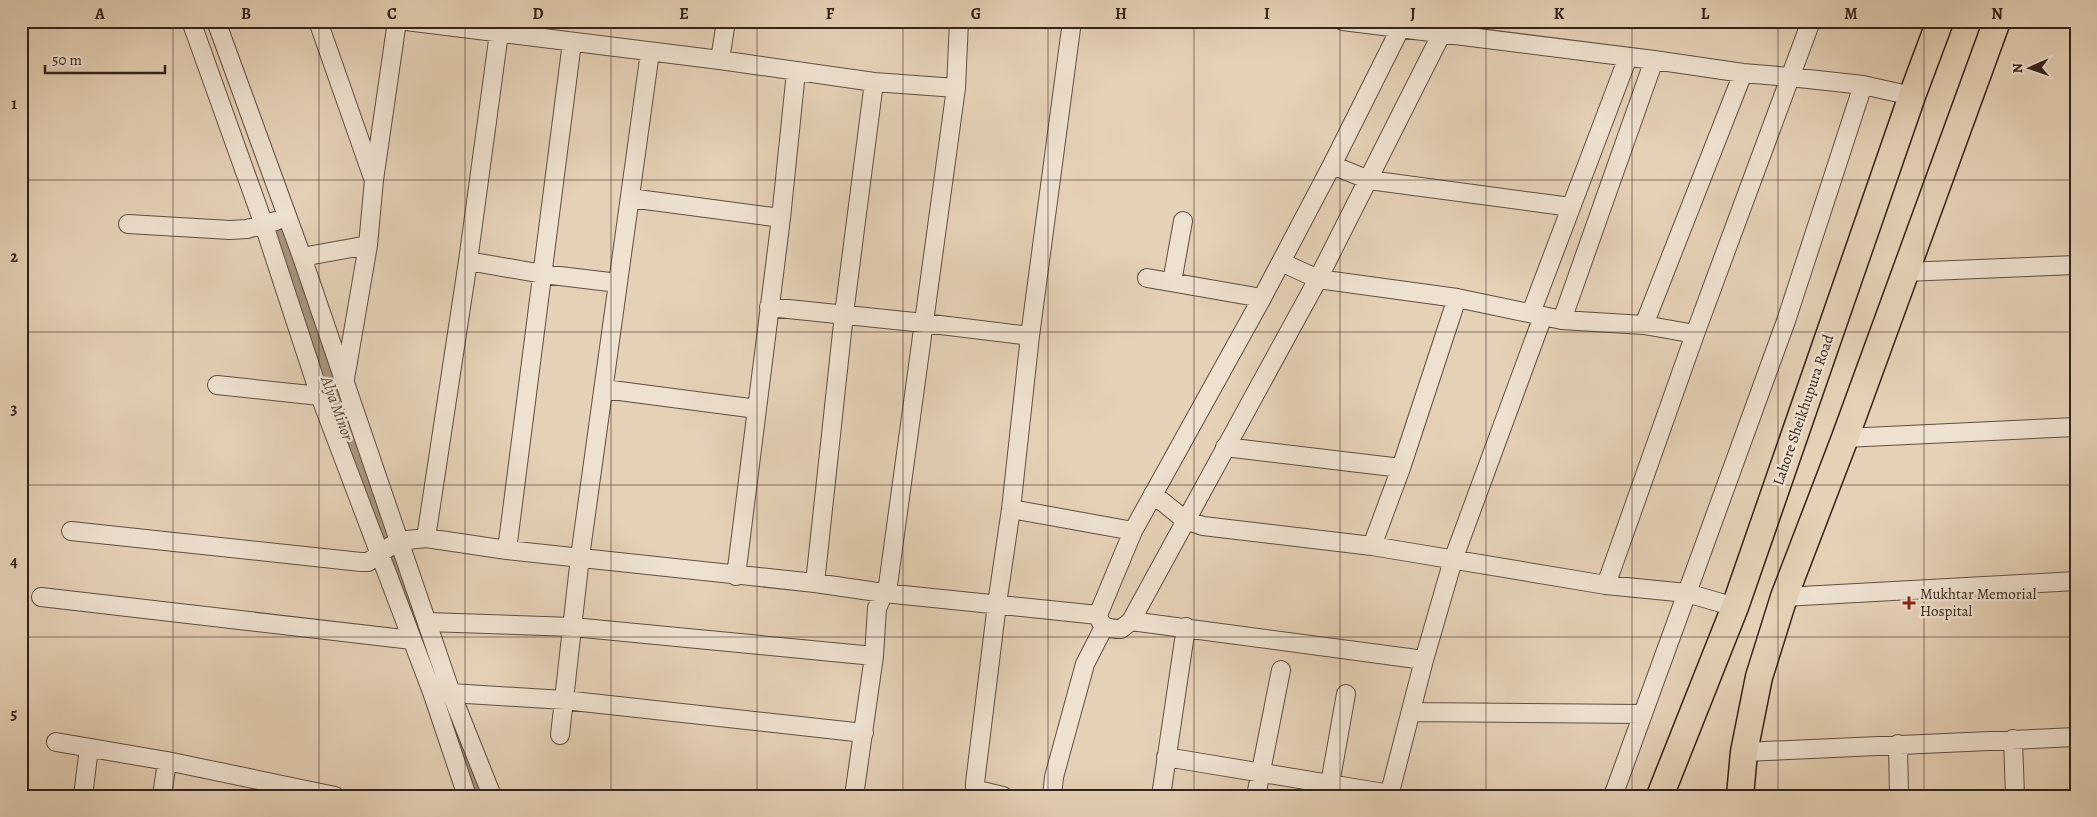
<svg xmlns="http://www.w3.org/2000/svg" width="2097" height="817" viewBox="0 0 2097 817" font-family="Alegreya,serif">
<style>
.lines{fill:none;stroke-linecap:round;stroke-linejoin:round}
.canal{stroke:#a89681;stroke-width:16}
.minor-casing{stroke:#604e41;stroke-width:20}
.highway-casing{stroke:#33231a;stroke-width:29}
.minor{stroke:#eee1d0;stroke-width:18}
.highway{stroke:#e5d1b6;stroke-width:26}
.grid{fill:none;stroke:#33231a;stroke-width:1;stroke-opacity:0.55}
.poi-dot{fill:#8f2418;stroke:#eee1d0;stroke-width:2}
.labels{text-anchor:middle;stroke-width:5;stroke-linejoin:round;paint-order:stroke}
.street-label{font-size:15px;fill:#33231a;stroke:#eee1d0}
.poi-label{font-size:15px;fill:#33231a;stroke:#eee1d0;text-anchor:start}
.water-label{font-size:16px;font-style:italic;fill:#564639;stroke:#eee1d0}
.neatline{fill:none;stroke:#33231a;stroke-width:2}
.grid-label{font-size:16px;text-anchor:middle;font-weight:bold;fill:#33231a}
</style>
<rect width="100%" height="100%" fill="#e5d1b6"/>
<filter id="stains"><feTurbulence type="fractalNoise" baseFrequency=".004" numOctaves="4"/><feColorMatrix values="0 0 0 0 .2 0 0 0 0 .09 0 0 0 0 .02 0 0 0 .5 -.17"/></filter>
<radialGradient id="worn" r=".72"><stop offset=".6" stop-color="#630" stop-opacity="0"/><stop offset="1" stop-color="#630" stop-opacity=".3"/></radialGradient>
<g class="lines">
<path class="canal" d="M 275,233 L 417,629
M 457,741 L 477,796"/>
<g class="minor-casing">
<path id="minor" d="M 191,21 L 264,225 L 320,396 L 432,692 L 467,796
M 216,21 L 302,257 L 451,693 L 492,796
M 318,21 L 373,178
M 406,21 L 720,60 L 874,82 L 956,88
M 1343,21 L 1654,60 L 1743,73 L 1790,77 L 1863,85 L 1912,96
M 1404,21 L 1332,165 L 1262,298 L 1133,531 L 1098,615 C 1101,628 1109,629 1121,629 L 1131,621 L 1318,279 L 1448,21
M 720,60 L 726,21
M 1332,165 L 1369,180 L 1571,207
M 630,198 L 781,218
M 128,224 L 230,230 L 247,229 L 276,221
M 302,257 L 368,245
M 468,261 L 543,274 L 618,283
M 1281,262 L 1318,279 L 1457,298 L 1562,320 L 1644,325 L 1695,334
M 1905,272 L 2076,265
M 1147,278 L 1262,298
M 1172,282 L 1183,221
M 769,307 L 924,323 L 1030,336
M 1531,313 L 1628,57
M 1562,320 L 1654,60
M 1644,325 L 1743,73
M 345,379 L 368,245 L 374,180 L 397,21
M 217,385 L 320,396
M 604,389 L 757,409
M 1845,438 L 2076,427
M 1225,447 L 1401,468
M 1153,494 L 1185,520 L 1203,526 L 1372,546 L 1606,585 L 1687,593 L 1735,607
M 1011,509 L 1133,531
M 71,531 L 361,562 L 368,562 L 398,541 L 426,538 L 507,550 L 815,583 L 884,593 L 1098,615
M 426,538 L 468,261 L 499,33
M 1372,546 L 1401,468 L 1457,298
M 507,550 L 572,42
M 736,576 L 781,218 L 796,72
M 815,583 L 844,314 L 874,82
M 1606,585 L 1695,334 L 1811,21
M 41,597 L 412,640
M 1784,597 L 2076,581
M 1131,621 L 1424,660
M 427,622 L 573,627 L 874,656
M 451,693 L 564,700 L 864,733
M 1412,712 L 1643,714
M 560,735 L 580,557 L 650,52
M 2013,739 L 2015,796
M 56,742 L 167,761 L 335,796
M 1898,744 L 1899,796
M 1744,752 L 2076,737
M 1166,757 L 1390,794
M 1328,795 L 1346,694
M 83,796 L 89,748
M 162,796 L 167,761
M 854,796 L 874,656 L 877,608 L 888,585 L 956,88 L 959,21
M 1003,796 L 978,790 L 975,787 L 975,783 L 997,604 L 1011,509 L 1030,336 L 1072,21
M 1052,796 L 1054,777 L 1085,664 L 1104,627
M 1161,796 L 1186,627
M 1256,796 L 1281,670
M 1389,796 L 1424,660 L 1453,560 L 1543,316
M 1613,796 L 1786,321 L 1863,85"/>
</g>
<g class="highway-casing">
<path id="highway" d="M 1660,796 L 1735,607 L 1912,96 L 1940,21
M 1740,796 L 1744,752 L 1759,677 L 1784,597 L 1845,438 L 1997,21"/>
</g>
<use href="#minor" class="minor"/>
<use href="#highway" class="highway"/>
</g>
<path class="grid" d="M 173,21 L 173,796M 319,21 L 319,796M 465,21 L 465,796M 611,21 L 611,796M 757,21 L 757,796M 903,21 L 903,796M 1048,21 L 1048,796M 1194,21 L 1194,796M 1340,21 L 1340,796M 1486,21 L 1486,796M 1632,21 L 1632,796M 1778,21 L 1778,796M 1924,21 L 1924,796M 21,180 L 2076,180M 21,332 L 2076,332M 21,485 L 2076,485M 21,637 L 2076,637"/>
<path class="poi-dot" d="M1906.5 595.5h5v5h5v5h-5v5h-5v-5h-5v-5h5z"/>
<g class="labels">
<g class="street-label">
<text transform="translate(1803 410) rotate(-71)" y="5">Lahore Sheikhupura Road</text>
</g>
<g class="poi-label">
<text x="1920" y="599">Mukhtar Memorial<tspan x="1920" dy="17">Hospital</tspan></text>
</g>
<g class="water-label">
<text transform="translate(338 408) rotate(70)" y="6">Alya Minor</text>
</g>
</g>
<rect width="2097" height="817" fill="none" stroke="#e5d1b6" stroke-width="55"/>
<g transform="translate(2030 68) rotate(268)" stroke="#eee1d0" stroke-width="4" paint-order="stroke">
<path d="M0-4L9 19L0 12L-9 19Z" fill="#33231a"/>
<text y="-8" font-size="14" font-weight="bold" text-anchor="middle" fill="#33231a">N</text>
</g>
<path d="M45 65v8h120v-8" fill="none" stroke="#33231a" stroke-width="2.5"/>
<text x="52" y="65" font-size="15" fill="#33231a" stroke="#eee1d0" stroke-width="4" paint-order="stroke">50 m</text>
<rect x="28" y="28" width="2042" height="762" class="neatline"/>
<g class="grid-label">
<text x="100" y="19">A</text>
<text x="246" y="19">B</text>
<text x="392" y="19">C</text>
<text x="538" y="19">D</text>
<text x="684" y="19">E</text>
<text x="830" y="19">F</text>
<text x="976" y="19">G</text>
<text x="1121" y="19">H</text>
<text x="1267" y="19">I</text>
<text x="1413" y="19">J</text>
<text x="1559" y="19">K</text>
<text x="1705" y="19">L</text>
<text x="1851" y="19">M</text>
<text x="1997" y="19">N</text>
<text x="14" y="109">1</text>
<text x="14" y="262">2</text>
<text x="14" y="414">3</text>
<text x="14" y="567">4</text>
<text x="14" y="719">5</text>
</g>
<rect width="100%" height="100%" filter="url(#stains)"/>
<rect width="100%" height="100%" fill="url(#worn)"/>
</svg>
